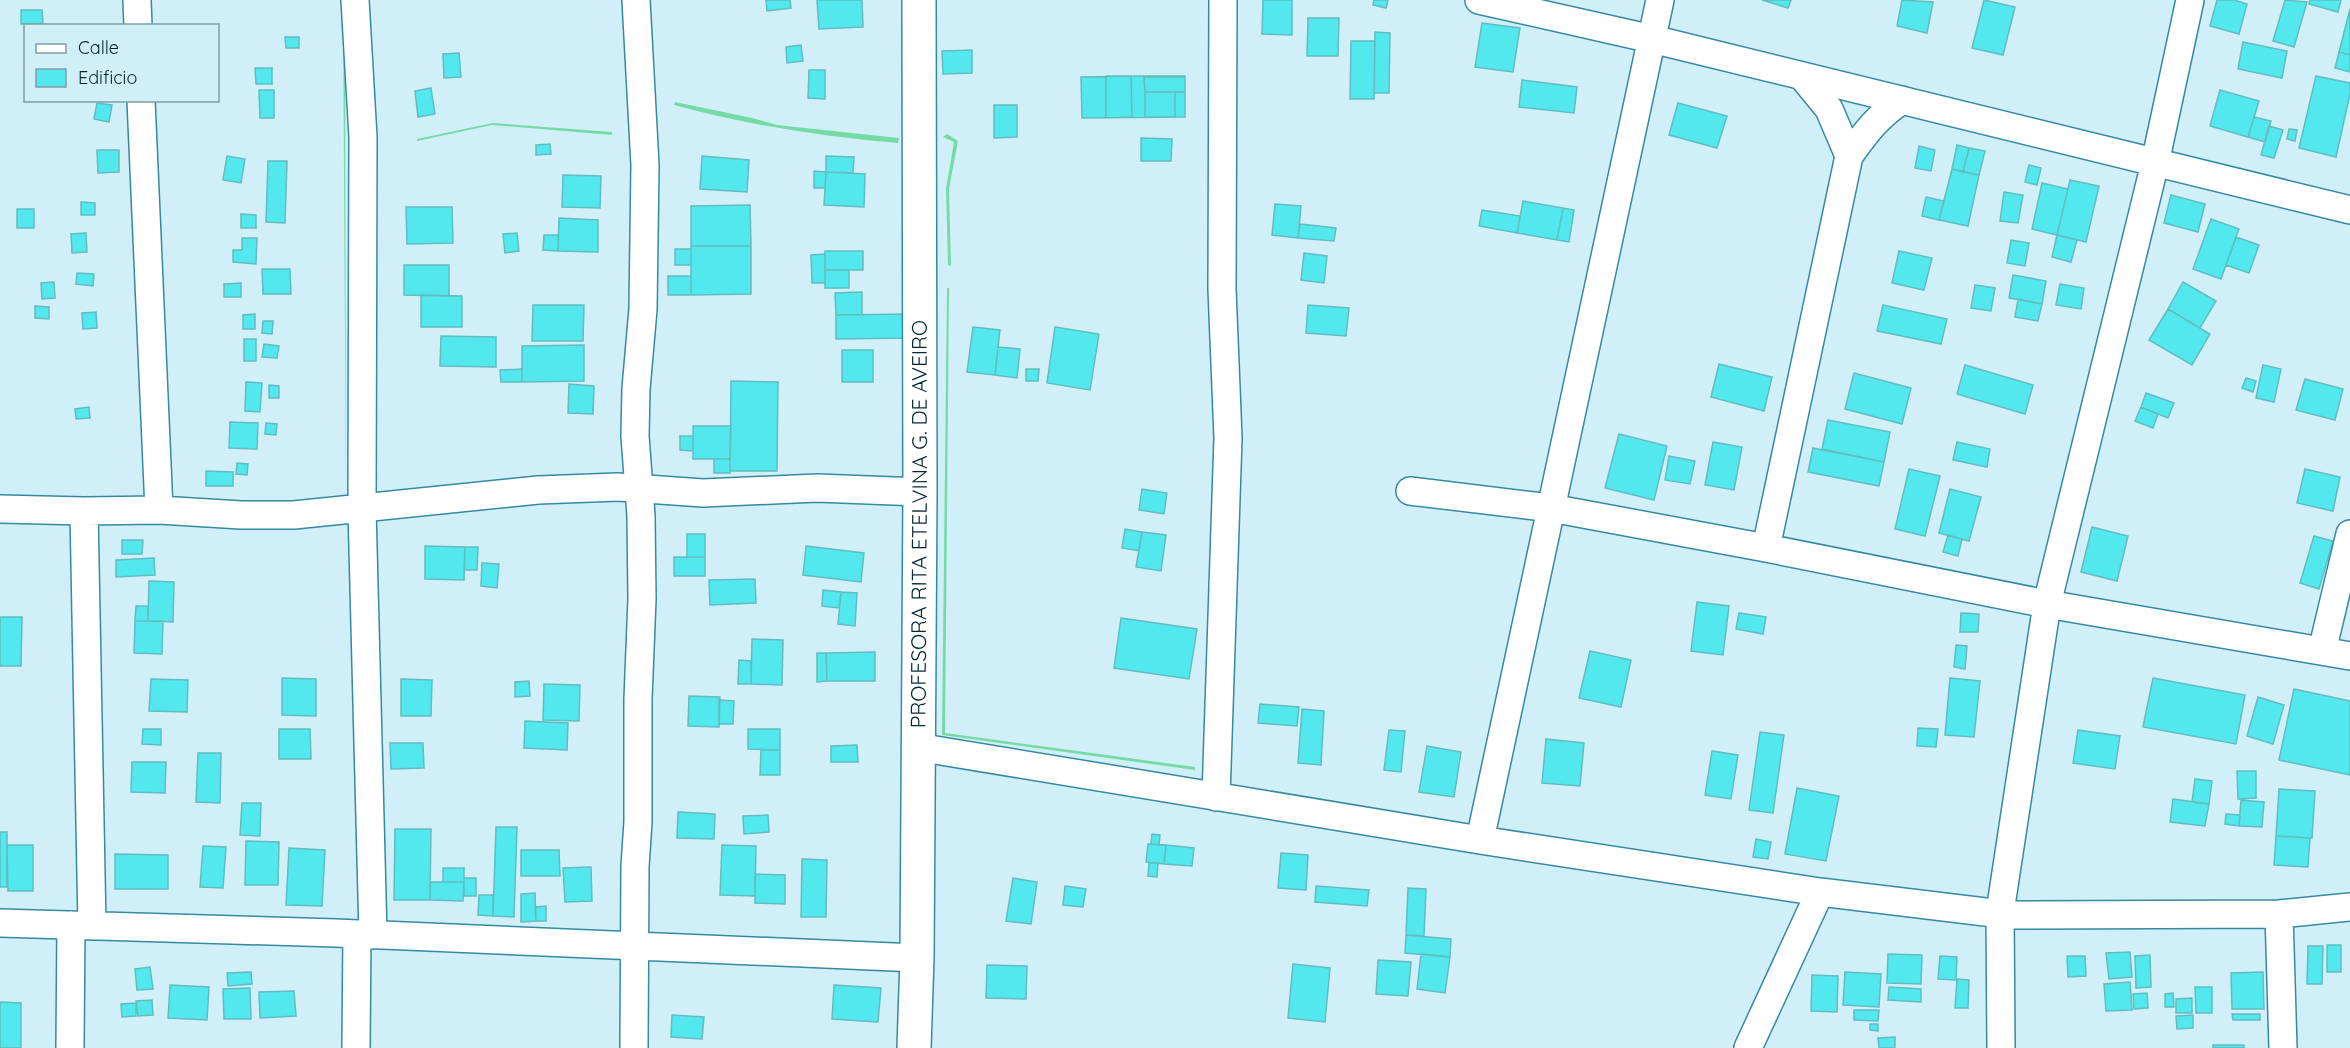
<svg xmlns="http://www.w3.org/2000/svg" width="2350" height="1048" viewBox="0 0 2350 1048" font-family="Quicksand,sans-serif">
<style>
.water{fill:#74dba5}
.building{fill:#52e8ee;stroke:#61bdc0;stroke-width:1.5}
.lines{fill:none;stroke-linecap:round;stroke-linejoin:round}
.street-casing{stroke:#358aa1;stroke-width:30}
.secondary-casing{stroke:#358aa1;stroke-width:36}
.street{stroke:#fff;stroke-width:27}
.secondary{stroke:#fff;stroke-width:33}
.labels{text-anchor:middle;stroke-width:4.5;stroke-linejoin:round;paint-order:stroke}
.street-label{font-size:21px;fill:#022731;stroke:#d0eff9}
</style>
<rect width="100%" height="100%" fill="#d0eff9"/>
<path class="water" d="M 343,5 L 345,5 L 346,509 Z
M 675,102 L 752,118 L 777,125 L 899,138 L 898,143 C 823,137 748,125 674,105 Z
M 493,123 L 612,132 L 612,135 L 492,125 L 417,141 L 417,139 Z
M 947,134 L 958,141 L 949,189 L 951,266 L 948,265 L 946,189 L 954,142 L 943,137 Z
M 947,288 L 949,288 L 945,733 L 1195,767 L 1195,770 L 942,735 Z"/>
<path class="building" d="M 766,0 L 790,0 L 791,8 L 767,11 Z
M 817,0 L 862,0 L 863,27 L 819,29 Z
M 1263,0 L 1292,0 L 1292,35 L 1262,34 Z
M 1374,0 L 1388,0 L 1386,8 L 1373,5 Z
M 1762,0 L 1791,0 L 1788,8 Z
M 1902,0 L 1933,2 L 1927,33 L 1897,26 Z
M 1984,0 L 2015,7 L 2003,55 L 1972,48 Z
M 2217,0 L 2234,0 L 2247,4 L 2239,34 L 2210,26 Z
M 2285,0 L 2307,2 L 2294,47 L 2273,41 Z
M 2310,0 L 2341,0 L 2338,12 L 2309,4 Z
M 2350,9 L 2350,55 L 2339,52 Z
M 21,10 L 42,10 L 43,24 L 21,24 Z
M 1308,18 L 1339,18 L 1338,56 L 1307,56 Z
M 1482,23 L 1520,28 L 1513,72 L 1475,67 Z
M 1375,32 L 1390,33 L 1389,93 L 1374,93 Z
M 285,37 L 299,37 L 299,48 L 286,48 Z
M 1351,41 L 1375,41 L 1374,99 L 1350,99 Z
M 2243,42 L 2287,51 L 2282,78 L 2238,69 Z
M 801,45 L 803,61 L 787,63 L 786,47 Z
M 972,50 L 972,73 L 943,74 L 942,51 Z
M 2339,52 L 2350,55 L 2350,72 L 2335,68 Z
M 459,53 L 461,77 L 444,78 L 443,54 Z
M 255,68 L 272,68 L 272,84 L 256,84 Z
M 809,70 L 825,70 L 825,99 L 808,98 Z
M 1106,76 L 1131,76 L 1132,117 L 1106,118 Z
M 1131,76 L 1185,76 L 1185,117 L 1082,118 L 1081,77 Z
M 2316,76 L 2350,83 L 2350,94 L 2336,157 L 2299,148 Z
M 1144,77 L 1185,77 L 1185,92 L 1145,92 Z
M 1522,80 L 1577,87 L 1574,113 L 1519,107 Z
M 431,88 L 435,114 L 418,117 L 415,91 Z
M 259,90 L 274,90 L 274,118 L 260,118 Z
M 2220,90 L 2259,101 L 2248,137 L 2210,126 Z
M 1145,92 L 1175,92 L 1175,117 L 1145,117 Z
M 97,103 L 112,105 L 109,122 L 94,119 Z
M 1678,103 L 1727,116 L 1717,148 L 1669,135 Z
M 994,105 L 1017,105 L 1017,137 L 994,138 Z
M 2254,117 L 2271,121 L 2265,142 L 2248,137 Z
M 2269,126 L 2283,130 L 2274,158 L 2261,155 Z
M 2289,129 L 2297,130 L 2295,141 L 2287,139 Z
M 1141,138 L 1172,139 L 1171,161 L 1141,161 Z
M 550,144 L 551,154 L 536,155 L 536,145 Z
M 1957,145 L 1969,148 L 1963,172 L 1952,169 Z
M 1919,146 L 1935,150 L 1931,171 L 1915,168 Z
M 1969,148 L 1985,151 L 1979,175 L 1963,172 Z
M 97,150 L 119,150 L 119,172 L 98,173 Z
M 227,156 L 245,159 L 241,183 L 223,180 Z
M 702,156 L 749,160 L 747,192 L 700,189 Z
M 826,156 L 854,157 L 853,173 L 826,172 Z
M 268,161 L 287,161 L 285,223 L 266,222 Z
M 2029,165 L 2041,168 L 2037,185 L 2025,182 Z
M 1952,169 L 1979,175 L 1968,226 L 1939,220 Z
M 814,171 L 826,172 L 825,188 L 814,188 Z
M 826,172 L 865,174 L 864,207 L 824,205 Z
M 563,175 L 601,176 L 600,208 L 562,207 Z
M 2070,180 L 2099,186 L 2086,242 L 2057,235 Z
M 2042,183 L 2068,189 L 2057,235 L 2032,229 Z
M 2004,192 L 2023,195 L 2018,223 L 2000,221 Z
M 2171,195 L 2205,204 L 2198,232 L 2164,223 Z
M 1926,197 L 1944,201 L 1939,220 L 1922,216 Z
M 1523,201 L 1563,208 L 1557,240 L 1517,233 Z
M 81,202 L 95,203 L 95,215 L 81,215 Z
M 1275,204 L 1301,206 L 1298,238 L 1272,235 Z
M 750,205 L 751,246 L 691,246 L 691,206 Z
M 406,207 L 452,207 L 453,243 L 407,244 Z
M 1563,208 L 1574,210 L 1569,242 L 1557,240 Z
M 17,209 L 34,209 L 34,228 L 17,228 Z
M 1482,210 L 1520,216 L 1517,233 L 1479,226 Z
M 241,214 L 256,215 L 256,228 L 241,228 Z
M 559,218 L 598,220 L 598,252 L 558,251 Z
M 2211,219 L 2239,229 L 2221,279 L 2193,269 Z
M 1300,224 L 1336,228 L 1334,241 L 1298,238 Z
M 86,233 L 87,252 L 72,253 L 71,234 Z
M 517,233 L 519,251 L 505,253 L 503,234 Z
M 544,235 L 558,235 L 558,251 L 543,250 Z
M 2057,235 L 2077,240 L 2071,262 L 2052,257 Z
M 2236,237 L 2259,245 L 2249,273 L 2226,265 Z
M 242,238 L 257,238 L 256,264 L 233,262 L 233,250 L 242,250 Z
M 2011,240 L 2029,243 L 2025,266 L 2007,263 Z
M 691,246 L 751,246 L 751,294 L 691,295 Z
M 675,249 L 691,249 L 691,265 L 675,265 Z
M 825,251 L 863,251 L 863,270 L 825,270 Z
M 1899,251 L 1932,258 L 1924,290 L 1892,283 Z
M 1304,253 L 1327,256 L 1324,283 L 1301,280 Z
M 825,254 L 825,283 L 812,283 L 811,255 Z
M 404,265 L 449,265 L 449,296 L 404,295 Z
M 262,269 L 290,269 L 291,294 L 263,294 Z
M 825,270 L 849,270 L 849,288 L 825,288 Z
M 77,273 L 94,274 L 93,286 L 76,284 Z
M 2013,275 L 2046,281 L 2042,304 L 2009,298 Z
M 668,276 L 691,276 L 691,295 L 668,295 Z
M 54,282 L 55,298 L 42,299 L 41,283 Z
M 2183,282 L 2216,301 L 2200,328 L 2168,309 Z
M 241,283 L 241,297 L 224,297 L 224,284 Z
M 2060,284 L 2084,288 L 2081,309 L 2056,305 Z
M 1975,285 L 1995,288 L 1991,311 L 1971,308 Z
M 862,292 L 862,315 L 836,315 L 835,293 Z
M 421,295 L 462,296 L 462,327 L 421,327 Z
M 2018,299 L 2042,304 L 2038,321 L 2015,317 Z
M 533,305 L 584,305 L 583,341 L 532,341 Z
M 1308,305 L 1349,308 L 1346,336 L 1306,333 Z
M 1883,305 L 1947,319 L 1941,344 L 1877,331 Z
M 35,306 L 49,307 L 49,319 L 35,318 Z
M 2168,309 L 2210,334 L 2192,365 L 2149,340 Z
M 96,312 L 97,328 L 83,329 L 82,313 Z
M 255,314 L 255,329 L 243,329 L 243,315 Z
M 907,314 L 907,338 L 836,339 L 836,315 Z
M 263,321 L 273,321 L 272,334 L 262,333 Z
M 973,327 L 1000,330 L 995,375 L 967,372 Z
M 1055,327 L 1099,334 L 1090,390 L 1047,383 Z
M 441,336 L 496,337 L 496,367 L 440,366 Z
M 244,339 L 256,339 L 256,361 L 244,361 Z
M 264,344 L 279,346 L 277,358 L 262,357 Z
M 584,345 L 584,381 L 522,382 L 522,346 Z
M 998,347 L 1020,349 L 1017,378 L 995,375 Z
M 842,350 L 873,350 L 873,382 L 842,382 Z
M 1719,364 L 1772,377 L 1764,411 L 1711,397 Z
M 1965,365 L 2033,385 L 2025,414 L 1957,394 Z
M 2263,365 L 2281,369 L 2274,402 L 2256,398 Z
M 522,369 L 522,382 L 501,382 L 500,370 Z
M 1026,369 L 1039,369 L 1038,381 L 1026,381 Z
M 1854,373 L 1911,388 L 1902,424 L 1845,409 Z
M 2246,378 L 2256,381 L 2253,392 L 2242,388 Z
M 2305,379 L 2343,389 L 2335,420 L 2296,410 Z
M 731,381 L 778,382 L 777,471 L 730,471 Z
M 246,382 L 262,383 L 260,412 L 245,411 Z
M 569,384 L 594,386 L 593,414 L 568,413 Z
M 269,385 L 279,386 L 279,398 L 269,398 Z
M 2146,393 L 2174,403 L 2168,418 L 2141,407 Z
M 89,407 L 90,418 L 76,419 L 75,409 Z
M 2141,407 L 2158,414 L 2153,428 L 2135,421 Z
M 1828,420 L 1890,432 L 1884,462 L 1822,449 Z
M 230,422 L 258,423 L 257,449 L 229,448 Z
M 266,423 L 277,424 L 276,435 L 265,434 Z
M 693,426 L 731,426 L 730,459 L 693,459 Z
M 1619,434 L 1667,446 L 1654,500 L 1605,488 Z
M 680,436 L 693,436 L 693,451 L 680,450 Z
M 1713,442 L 1742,447 L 1734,490 L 1705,485 Z
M 1957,442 L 1990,449 L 1987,467 L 1953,460 Z
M 1813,448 L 1884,462 L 1879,486 L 1808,472 Z
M 1669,456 L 1695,461 L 1690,484 L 1665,480 Z
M 714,459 L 730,459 L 730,473 L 714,473 Z
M 237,463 L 248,464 L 247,475 L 236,474 Z
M 1909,469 L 1940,476 L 1925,536 L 1895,529 Z
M 2305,469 L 2340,477 L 2333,511 L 2297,503 Z
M 206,471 L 233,472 L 233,486 L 206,486 Z
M 1142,489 L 1167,493 L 1164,514 L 1139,510 Z
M 1950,489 L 1981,497 L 1969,541 L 1939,533 Z
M 2092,527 L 2128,536 L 2117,581 L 2081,572 Z
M 1125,529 L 1142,532 L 1139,551 L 1122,548 Z
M 1142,532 L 1166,535 L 1161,571 L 1136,567 Z
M 687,534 L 705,534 L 705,557 L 687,557 Z
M 1948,535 L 1962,539 L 1958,556 L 1943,552 Z
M 2314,536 L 2333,541 L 2319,589 L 2300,583 Z
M 122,540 L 143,540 L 142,554 L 122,554 Z
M 425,546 L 465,547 L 464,580 L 425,579 Z
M 806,546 L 864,553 L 861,582 L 803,575 Z
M 465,547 L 478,547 L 477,570 L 464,570 Z
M 674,557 L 705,557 L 705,576 L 674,576 Z
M 154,558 L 155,575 L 116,577 L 116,560 Z
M 482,563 L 499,564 L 497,588 L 481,586 Z
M 755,579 L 756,603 L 710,605 L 709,580 Z
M 149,581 L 174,582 L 173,622 L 148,621 Z
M 823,590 L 841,592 L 839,608 L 822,606 Z
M 841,592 L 857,593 L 855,626 L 838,624 Z
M 1697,602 L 1729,606 L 1723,655 L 1691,651 Z
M 136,606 L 148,606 L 148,621 L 135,621 Z
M 1739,613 L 1766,617 L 1763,634 L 1736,629 Z
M 1961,613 L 1979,614 L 1978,632 L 1960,632 Z
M 0,617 L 22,617 L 21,666 L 0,666 Z
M 1121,618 L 1197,629 L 1189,679 L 1114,668 Z
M 135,621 L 163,621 L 162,654 L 134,653 Z
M 752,639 L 783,640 L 782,685 L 751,684 Z
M 1956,645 L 1967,646 L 1965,669 L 1954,667 Z
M 1590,651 L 1631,660 L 1621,707 L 1579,698 Z
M 875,652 L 875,681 L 827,681 L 826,653 Z
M 817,653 L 826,653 L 827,681 L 817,682 Z
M 739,660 L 751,661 L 751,684 L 738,684 Z
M 282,678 L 316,679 L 316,716 L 282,715 Z
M 1950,678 L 1980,681 L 1974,737 L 1945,735 Z
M 2153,678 L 2245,695 L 2236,744 L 2143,727 Z
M 151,679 L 188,680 L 187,712 L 149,711 Z
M 401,679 L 432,680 L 431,716 L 401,716 Z
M 529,681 L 530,696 L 515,697 L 515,682 Z
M 544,684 L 580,685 L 579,721 L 543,720 Z
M 2294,689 L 2350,701 L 2350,775 L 2279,760 Z
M 689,696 L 720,697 L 719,727 L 688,726 Z
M 2258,697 L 2284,705 L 2273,744 L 2247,736 Z
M 719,700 L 734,701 L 733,724 L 719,724 Z
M 1260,704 L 1299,707 L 1297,726 L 1258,723 Z
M 1302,709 L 1324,711 L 1321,765 L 1298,763 Z
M 525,721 L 568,723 L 567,750 L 524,748 Z
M 1918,728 L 1938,729 L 1936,747 L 1917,746 Z
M 143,729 L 161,729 L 161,745 L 142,744 Z
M 279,729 L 310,729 L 311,759 L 279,759 Z
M 748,729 L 780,729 L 780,750 L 748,749 Z
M 1389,730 L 1405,731 L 1401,772 L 1384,770 Z
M 2078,730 L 2120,736 L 2115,769 L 2073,763 Z
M 1760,732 L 1784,735 L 1773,813 L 1749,810 Z
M 1546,739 L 1584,743 L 1580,786 L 1542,783 Z
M 390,743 L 423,743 L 424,768 L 391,769 Z
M 857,745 L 858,762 L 831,762 L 831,746 Z
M 1427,746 L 1461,752 L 1454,797 L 1419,792 Z
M 761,750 L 780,750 L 780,775 L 760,775 Z
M 1712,751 L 1738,755 L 1731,799 L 1705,795 Z
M 198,753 L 221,753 L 220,803 L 196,802 Z
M 132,762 L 166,762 L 165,793 L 131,792 Z
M 2237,771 L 2256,771 L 2256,798 L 2238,799 Z
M 2195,779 L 2212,781 L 2209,804 L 2192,802 Z
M 1797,788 L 1839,796 L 1826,861 L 1785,854 Z
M 2279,789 L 2315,791 L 2312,838 L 2276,836 Z
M 2173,799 L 2209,804 L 2205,826 L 2170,822 Z
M 2241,800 L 2264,802 L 2262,827 L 2239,826 Z
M 242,803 L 261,803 L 260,836 L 240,835 Z
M 678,812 L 715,814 L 714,839 L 677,838 Z
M 2226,814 L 2240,815 L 2239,826 L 2225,824 Z
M 768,815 L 769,832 L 744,834 L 743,816 Z
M 496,827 L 517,827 L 514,917 L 493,916 Z
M 395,829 L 431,829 L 430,900 L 394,900 Z
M 0,832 L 7,832 L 7,887 L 0,887 Z
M 1152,834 L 1160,835 L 1159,845 L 1151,844 Z
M 2276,836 L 2310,838 L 2308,867 L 2274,865 Z
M 1756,839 L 1771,842 L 1768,859 L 1753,857 Z
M 246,841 L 279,842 L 278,885 L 245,885 Z
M 1148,844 L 1166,845 L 1164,864 L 1146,862 Z
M 7,845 L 33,845 L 33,891 L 8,891 Z
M 722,845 L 756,846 L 755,896 L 720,895 Z
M 1166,845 L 1194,848 L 1192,866 L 1164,864 Z
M 203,846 L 226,847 L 223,888 L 200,887 Z
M 289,848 L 325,850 L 322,906 L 286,905 Z
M 521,850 L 559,850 L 560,876 L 521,876 Z
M 1281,853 L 1308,855 L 1306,890 L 1278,888 Z
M 115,854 L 168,855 L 168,889 L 115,889 Z
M 802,859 L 827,860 L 826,917 L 801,917 Z
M 1149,863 L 1158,863 L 1157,877 L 1148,876 Z
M 591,867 L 592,901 L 565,902 L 563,868 Z
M 443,868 L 464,868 L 464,882 L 443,882 Z
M 755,874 L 785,875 L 785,904 L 755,903 Z
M 464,878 L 476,878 L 476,896 L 464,896 Z
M 1013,878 L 1037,882 L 1031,924 L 1006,921 Z
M 430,882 L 464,882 L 463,901 L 430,900 Z
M 1065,886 L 1086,889 L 1083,907 L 1063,905 Z
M 1316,886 L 1369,890 L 1367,906 L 1315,902 Z
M 1408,888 L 1426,889 L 1424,936 L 1406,935 Z
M 535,893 L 536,921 L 521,922 L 521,894 Z
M 479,895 L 493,895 L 493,916 L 478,915 Z
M 546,906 L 546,921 L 536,921 L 535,907 Z
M 1406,935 L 1451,939 L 1450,957 L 1405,953 Z
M 2327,945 L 2341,945 L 2341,972 L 2327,972 Z
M 2308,946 L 2323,946 L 2322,984 L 2307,984 Z
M 2130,952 L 2132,977 L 2109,979 L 2106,953 Z
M 1421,954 L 1450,957 L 1445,993 L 1417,989 Z
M 1888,954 L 1922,955 L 1921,984 L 1887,983 Z
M 2150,955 L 2151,987 L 2136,988 L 2135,956 Z
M 1940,956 L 1957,957 L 1956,980 L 1938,979 Z
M 2067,956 L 2085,956 L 2086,976 L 2068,977 Z
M 1378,960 L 1411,962 L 1408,996 L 1376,994 Z
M 1293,964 L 1330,968 L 1325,1022 L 1288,1018 Z
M 987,965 L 1027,966 L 1026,999 L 986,998 Z
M 150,967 L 153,989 L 137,990 L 135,969 Z
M 251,972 L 252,984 L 228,986 L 227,973 Z
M 1845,972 L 1881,974 L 1879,1007 L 1843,1005 Z
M 2263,972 L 2264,1009 L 2232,1009 L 2231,973 Z
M 1812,975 L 1838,976 L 1837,1012 L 1811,1011 Z
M 1957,979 L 1969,980 L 1968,1008 L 1955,1008 Z
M 2130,982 L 2132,1010 L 2106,1011 L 2104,984 Z
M 170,985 L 209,987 L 207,1020 L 168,1018 Z
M 834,985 L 881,988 L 878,1022 L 832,1019 Z
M 1889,987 L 1921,989 L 1921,1002 L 1888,1000 Z
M 2195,987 L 2212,987 L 2212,1013 L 2196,1013 Z
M 250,988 L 251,1019 L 224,1019 L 223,989 Z
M 294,991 L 296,1016 L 260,1018 L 259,992 Z
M 2147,993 L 2148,1008 L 2134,1009 L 2133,994 Z
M 2173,993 L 2174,1007 L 2165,1007 L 2165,994 Z
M 2192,998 L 2192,1013 L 2176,1013 L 2176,999 Z
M 152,1000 L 153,1015 L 138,1016 L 136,1001 Z
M 0,1002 L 21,1003 L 21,1048 L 0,1048 Z
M 136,1003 L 136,1016 L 122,1017 L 121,1004 Z
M 1854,1010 L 1879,1010 L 1878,1021 L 1854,1020 Z
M 2232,1014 L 2260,1014 L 2260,1020 L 2233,1020 Z
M 672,1015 L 704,1017 L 702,1039 L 671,1037 Z
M 2193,1015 L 2193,1028 L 2177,1029 L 2176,1016 Z
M 1870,1024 L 1878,1024 L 1878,1031 L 1870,1030 Z
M 1895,1037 L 1895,1048 L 1879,1048 L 1878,1038 Z
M 2213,1045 L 2244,1045 L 2244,1048 L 2213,1048 Z"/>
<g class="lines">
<g class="street-casing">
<path id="street" d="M 137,0 L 138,26
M 355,0 L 363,137 L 362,509 L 373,935
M 1479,0 L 1652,39 L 2350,210
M 1802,76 L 1829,109 L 1849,156
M 141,100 L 159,510
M 1410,491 L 1551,508 L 1766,548 L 2047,604 L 2350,656
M 0,509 L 84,511 L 159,510 L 241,515 L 294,515 L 538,490 L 618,487 L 703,493 L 817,488 L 920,492
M 84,511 L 92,926
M 1766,548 L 1849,156 C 1866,132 1877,117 1902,100
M 2322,651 L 2350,534
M 917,747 L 1480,840 L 1820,892 L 2010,915 L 2279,914 L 2350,907
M 1216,797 L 1228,438 L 1222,289 L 1223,0
M 1480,840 L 1660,0
M 2279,914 L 2283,1048
M 0,923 L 336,933 L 917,958
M 70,1048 L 71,925
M 356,1048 L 357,934
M 634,1048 L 635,866 L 638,822 L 638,699 L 642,599 L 641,516 L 635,436 L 636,389 L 643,309 L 645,165 L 636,0
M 1748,1048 L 1820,892
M 2001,1048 L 2000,912 L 2047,604 L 2155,163 L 2190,0"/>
</g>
<g class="secondary-casing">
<g id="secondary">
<path id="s1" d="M 914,1048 L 917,958 L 920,492 L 919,0"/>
</g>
</g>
<use href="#street" class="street"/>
<use href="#secondary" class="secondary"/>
</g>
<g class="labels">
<g class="street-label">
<text dy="7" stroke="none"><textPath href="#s1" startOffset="524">PROFESORA RITA ETELVINA G. DE AVEIRO</textPath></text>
</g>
</g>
<rect x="24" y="24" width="195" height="78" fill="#d0eff9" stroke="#7e9fa9" stroke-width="1.5"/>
<rect x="36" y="44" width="30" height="9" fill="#ffffff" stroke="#7e9fa9" stroke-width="1.5"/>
<text x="78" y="54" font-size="18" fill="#022731">Calle</text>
<rect x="36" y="69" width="30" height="18" fill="#52e8ee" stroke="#7e9fa9" stroke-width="1.5"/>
<text x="78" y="84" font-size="18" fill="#022731">Edificio</text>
</svg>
